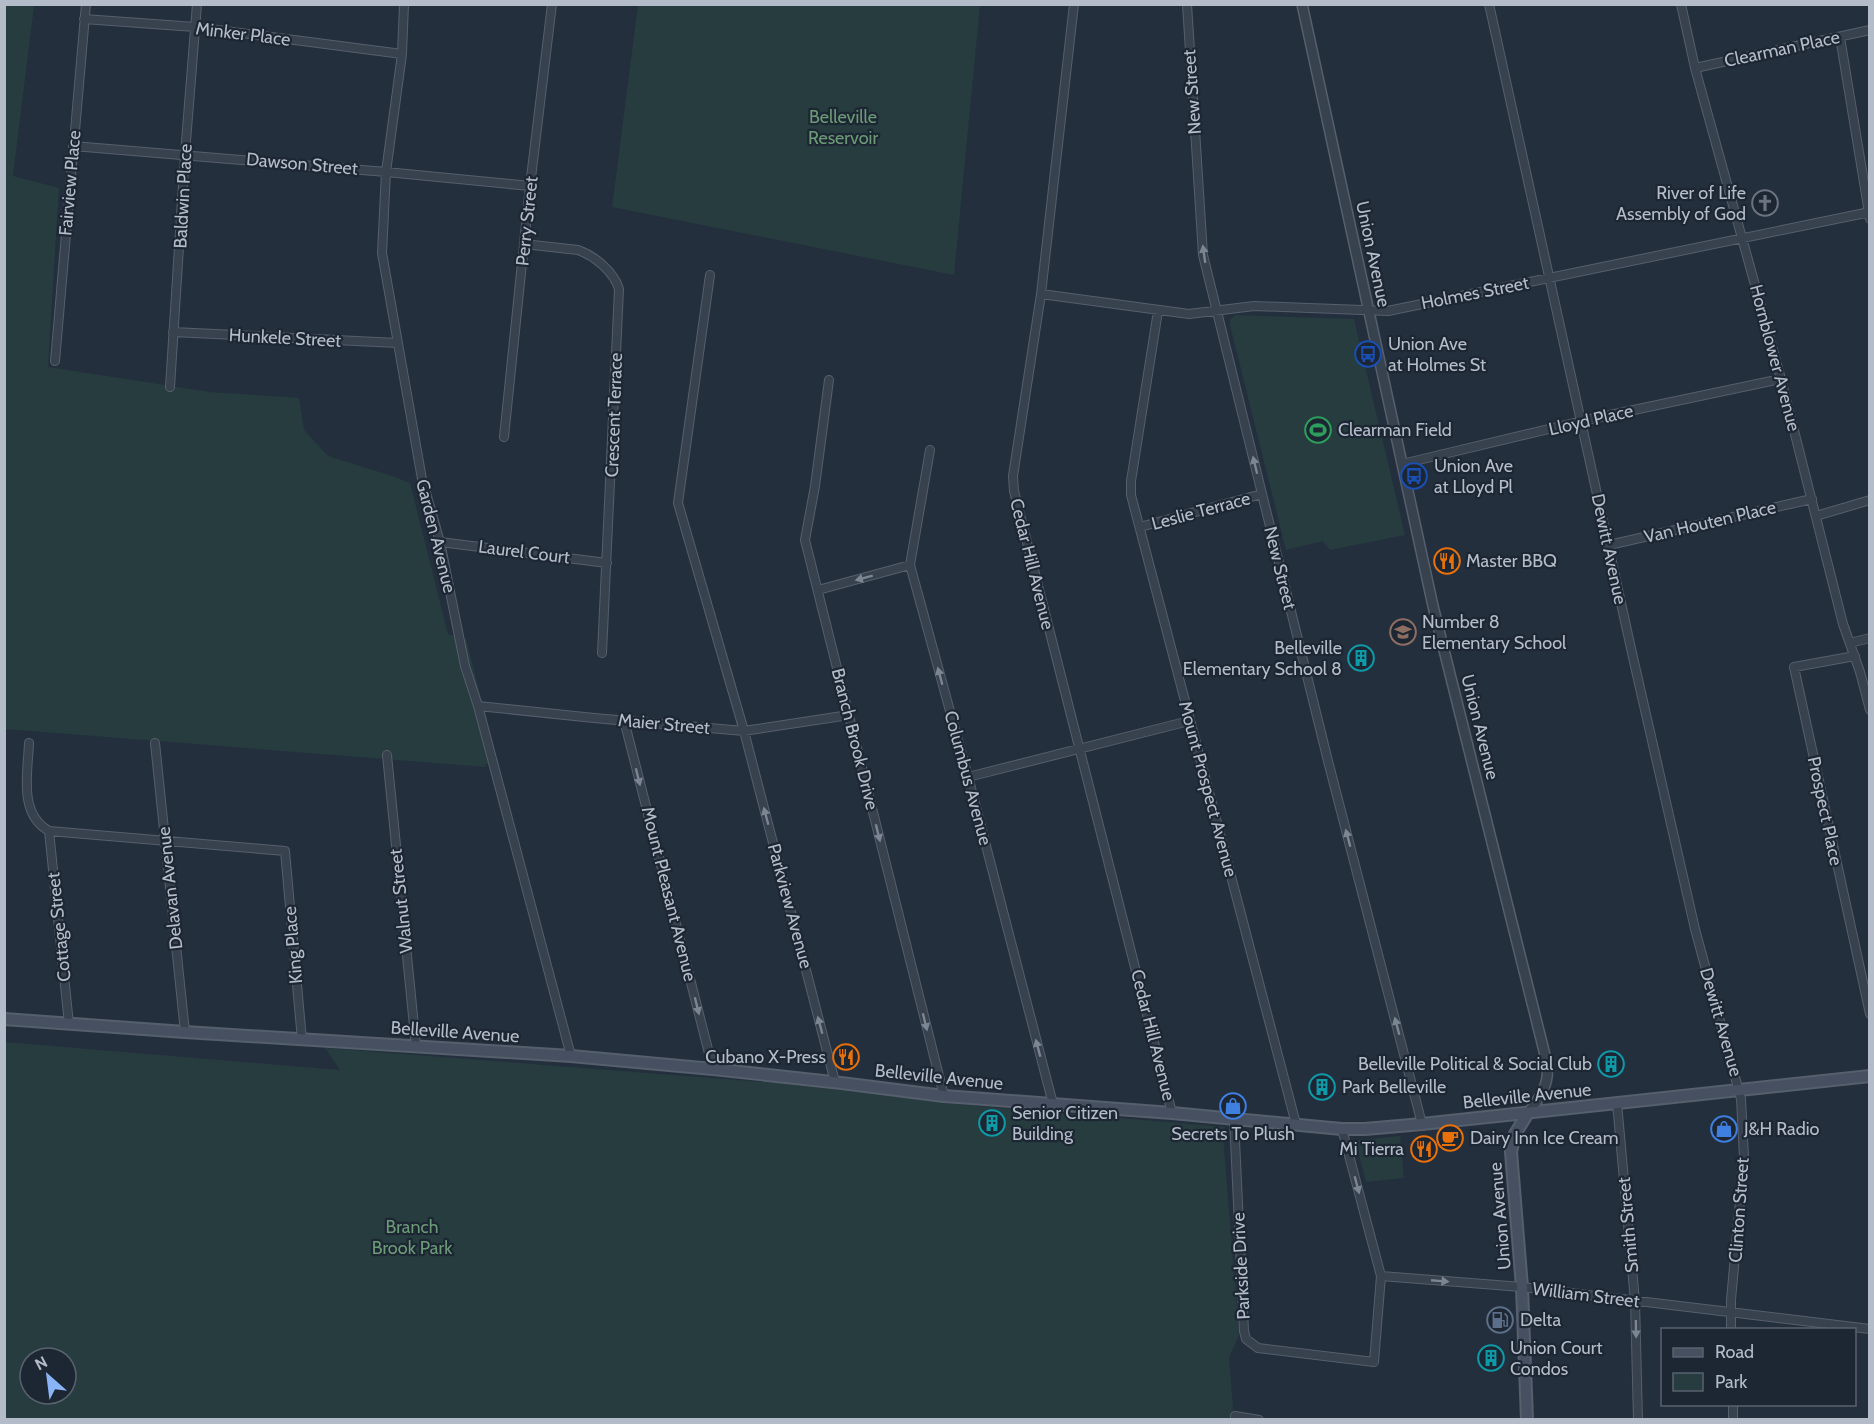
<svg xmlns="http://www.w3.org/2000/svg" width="1874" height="1424" viewBox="0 0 1874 1424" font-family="Cabin,sans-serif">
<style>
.green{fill:#263c3f;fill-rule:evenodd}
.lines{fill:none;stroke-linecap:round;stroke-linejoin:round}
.minor-casing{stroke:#565f6c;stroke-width:10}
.tertiary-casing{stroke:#565f6c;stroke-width:12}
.secondary-casing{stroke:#565f6c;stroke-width:14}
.minor{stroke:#38414e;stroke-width:8}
.tertiary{stroke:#38414e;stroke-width:9}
.secondary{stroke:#465061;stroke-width:10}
.oneway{fill:#7c8592}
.labels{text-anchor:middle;stroke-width:4.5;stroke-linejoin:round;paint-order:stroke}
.street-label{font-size:18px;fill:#b4bcc9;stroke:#1d2633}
.park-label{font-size:18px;fill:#6b9a76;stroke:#1d2633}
.poi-label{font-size:18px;fill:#b4bcc9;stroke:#1d2633;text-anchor:start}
</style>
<rect width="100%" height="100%" fill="#242f3e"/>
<path class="green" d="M 4,5 L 34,5 L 13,176 L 59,188 L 48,367 L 210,392 L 299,398 L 304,430 L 328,456 L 395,477 L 410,483 L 448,634 L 466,639 L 498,765 L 485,764 L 486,767 L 5,729 Z
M 638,5 L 980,5 L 954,275 L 612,207 Z
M 1235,315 L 1354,319 L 1405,535 L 1330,550 L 1323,541 L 1286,550 L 1230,325 L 1230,320 Z
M 5,1042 L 340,1070 L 325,1048 L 778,1083 L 965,1105 L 1225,1127 L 1223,1136 L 1239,1335 L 1229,1358 L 1234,1419 L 5,1419 ZM 30,1358 L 66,1358 L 66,1394 L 30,1394 Z
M 1400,1136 L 1404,1178 L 1366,1182 L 1356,1143 L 1358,1140 Z"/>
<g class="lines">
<g class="minor-casing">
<path id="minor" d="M 404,4 L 402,54 L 386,172 L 382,253 L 422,479 L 440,542 L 465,666 L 478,706 L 571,1056
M 1074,4 L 1041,294 L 1013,476 L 1014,491 L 1172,1113
M 1187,4 L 1203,255 L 1328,761 L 1422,1124
M 1489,4 L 1632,653 L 1695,929 L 1741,1099 L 1744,1157 L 1731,1300 L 1731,1330
M 1681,4 L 1695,68 L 1781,379 L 1843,624 L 1860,672 L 1870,710
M 84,19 L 195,27 L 402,54
M 1840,37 L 1870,219
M 1695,68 L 1870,30
M 73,146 L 386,172 L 530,186
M 524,244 L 578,250 C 595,256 614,272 619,289 L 602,653
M 710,275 L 678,503 L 744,731 L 835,1082
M 1041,294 L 1189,314 L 1254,306 L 1388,311 L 1870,212
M 1158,311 L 1131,481 L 1131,495 L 1296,1124
M 173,332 L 397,343
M 55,361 L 86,4
M 829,380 L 815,486 L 805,540 L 944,1096
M 170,387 L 185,154 L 197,4
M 504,437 L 530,186 L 552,4
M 930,450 L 910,565 L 970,784 L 1053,1104
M 1402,464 L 1591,419 L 1781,379
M 1816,516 L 1870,500
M 1140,527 L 1262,494
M 440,542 L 607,563
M 1609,545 L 1812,499
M 818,590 L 910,565
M 1850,643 L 1870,638
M 1855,656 L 1794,667 L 1870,1014
M 478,706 L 594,718 L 744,731 L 849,715
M 624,720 L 713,1069
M 29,743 C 28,771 18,814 49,831 L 285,851 L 302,1040
M 155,743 L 185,1032
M 387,755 L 416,1046
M 968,777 L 1189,721
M 49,831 L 69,1024
M 1617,1103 L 1635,1301 L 1638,1420
M 1234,1119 L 1244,1331 L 1246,1339 L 1258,1348 L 1374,1362 L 1381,1276 L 1342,1129
M 1381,1276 L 1522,1287 L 1870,1329
M 1733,1404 L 1733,1420
M 1235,1416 L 1259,1420"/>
</g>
<g class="tertiary-casing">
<path id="tertiary" d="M 1302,4 L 1433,606 L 1547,1063 C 1550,1084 1540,1098 1528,1113"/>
</g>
<g class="secondary-casing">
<path id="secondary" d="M 4,1019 L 185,1032 L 571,1056 L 713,1069 L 841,1083 L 944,1096 L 1172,1113 L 1342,1129 L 1365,1129 L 1422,1124 L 1870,1076
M 1527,1420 L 1522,1287 L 1511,1152 L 1515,1134 L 1528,1113"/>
</g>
<use href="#minor" class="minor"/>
<use href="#tertiary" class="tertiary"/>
<use href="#secondary" class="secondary"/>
</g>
<defs><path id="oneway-solid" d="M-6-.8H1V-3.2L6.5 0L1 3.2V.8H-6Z" transform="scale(1.5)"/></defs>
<g class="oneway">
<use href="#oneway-solid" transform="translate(1204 254) rotate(-98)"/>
<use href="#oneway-solid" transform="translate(1255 465) rotate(-104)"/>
<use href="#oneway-solid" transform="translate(864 578) rotate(165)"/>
<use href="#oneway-solid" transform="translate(940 676) rotate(-105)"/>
<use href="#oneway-solid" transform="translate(638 777) rotate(76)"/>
<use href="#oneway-solid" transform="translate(766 816) rotate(-105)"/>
<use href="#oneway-solid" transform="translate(878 833) rotate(76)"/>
<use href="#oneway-solid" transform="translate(1348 838) rotate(-105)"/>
<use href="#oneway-solid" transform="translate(697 1006) rotate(76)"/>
<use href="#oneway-solid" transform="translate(925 1022) rotate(76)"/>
<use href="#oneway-solid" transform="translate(820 1025) rotate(-105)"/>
<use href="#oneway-solid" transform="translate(1397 1026) rotate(-105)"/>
<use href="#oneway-solid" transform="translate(1038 1048) rotate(-105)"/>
<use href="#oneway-solid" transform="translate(1357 1185) rotate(75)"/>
<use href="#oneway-solid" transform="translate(1440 1281) rotate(5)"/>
<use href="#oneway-solid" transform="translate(1636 1329) rotate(89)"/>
</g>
<defs>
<g id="church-ring" transform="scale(1.35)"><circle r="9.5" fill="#1d2633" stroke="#6b7280" stroke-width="1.5"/><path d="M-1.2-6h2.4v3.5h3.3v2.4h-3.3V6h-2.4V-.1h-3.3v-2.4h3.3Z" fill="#6b7280"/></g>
<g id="bus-ring" transform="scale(1.35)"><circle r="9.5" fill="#1d2633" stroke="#1a4fb4" stroke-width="1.5"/><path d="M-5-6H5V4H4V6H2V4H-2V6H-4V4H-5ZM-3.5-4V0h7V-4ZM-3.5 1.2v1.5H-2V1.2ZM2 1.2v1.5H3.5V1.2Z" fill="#1a4fb4"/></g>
<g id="stadium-ring" transform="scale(1.35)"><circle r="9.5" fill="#1d2633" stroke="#2e9e5b" stroke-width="1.5"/><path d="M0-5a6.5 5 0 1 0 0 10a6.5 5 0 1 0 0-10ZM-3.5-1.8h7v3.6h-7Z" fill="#2e9e5b"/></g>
<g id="restaurant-ring" transform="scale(1.35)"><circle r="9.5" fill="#1d2633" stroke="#e8710a" stroke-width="1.5"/><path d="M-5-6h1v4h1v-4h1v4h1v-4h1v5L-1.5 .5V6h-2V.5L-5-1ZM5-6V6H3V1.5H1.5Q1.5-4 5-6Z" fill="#e8710a"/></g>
<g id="school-ring" transform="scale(1.35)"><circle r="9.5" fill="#1d2633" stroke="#8d6e63" stroke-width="1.5"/><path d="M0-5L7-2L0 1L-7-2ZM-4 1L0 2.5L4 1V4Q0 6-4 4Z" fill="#8d6e63"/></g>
<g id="building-ring" transform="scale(1.35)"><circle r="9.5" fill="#1d2633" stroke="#0f9aa8" stroke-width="1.5"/><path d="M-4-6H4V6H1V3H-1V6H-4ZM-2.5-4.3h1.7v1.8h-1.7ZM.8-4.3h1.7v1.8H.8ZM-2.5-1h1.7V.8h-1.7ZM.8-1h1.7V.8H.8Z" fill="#0f9aa8"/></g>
<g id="shop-ring" transform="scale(1.35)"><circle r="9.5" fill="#1d2633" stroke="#3f7fe0" stroke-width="1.5"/><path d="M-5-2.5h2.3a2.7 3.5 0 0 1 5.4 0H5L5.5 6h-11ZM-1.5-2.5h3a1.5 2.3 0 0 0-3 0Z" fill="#3f7fe0"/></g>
<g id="cafe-ring" transform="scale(1.35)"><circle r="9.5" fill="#1d2633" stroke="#e8710a" stroke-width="1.5"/><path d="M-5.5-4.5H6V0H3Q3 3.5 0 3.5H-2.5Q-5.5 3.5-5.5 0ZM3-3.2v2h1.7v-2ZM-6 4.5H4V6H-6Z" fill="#e8710a"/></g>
<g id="fuel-ring" transform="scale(1.35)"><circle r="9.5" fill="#1d2633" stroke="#5c6f8a" stroke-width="1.5"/><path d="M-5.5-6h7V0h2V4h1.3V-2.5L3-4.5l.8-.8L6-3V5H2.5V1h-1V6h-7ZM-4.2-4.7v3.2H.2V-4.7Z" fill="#5c6f8a"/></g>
</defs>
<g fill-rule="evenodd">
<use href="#church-ring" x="1765" y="203"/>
<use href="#bus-ring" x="1368" y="354"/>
<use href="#stadium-ring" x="1318" y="430"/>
<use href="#bus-ring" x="1414" y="476"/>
<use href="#restaurant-ring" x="1447" y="561"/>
<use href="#school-ring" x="1403" y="632"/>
<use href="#building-ring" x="1361" y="658"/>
<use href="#restaurant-ring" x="846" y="1057"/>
<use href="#building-ring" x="1611" y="1064"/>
<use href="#building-ring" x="1322" y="1087"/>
<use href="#shop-ring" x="1233" y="1106"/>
<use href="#building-ring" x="992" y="1123"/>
<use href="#shop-ring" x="1724" y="1129"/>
<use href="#cafe-ring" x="1450" y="1138"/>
<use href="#restaurant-ring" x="1424" y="1149"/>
<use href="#fuel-ring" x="1500" y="1320"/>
<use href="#building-ring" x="1491" y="1358"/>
</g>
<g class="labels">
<g class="street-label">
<text transform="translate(243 34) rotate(7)" y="6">Minker Place</text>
<text transform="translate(1782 49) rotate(-12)" y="6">Clearman Place</text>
<text transform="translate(1192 92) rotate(-94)" y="6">New Street</text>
<text transform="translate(302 164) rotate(5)" y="6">Dawson Street</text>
<text transform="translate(70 183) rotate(-85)" y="6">Fairview Place</text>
<text transform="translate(183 196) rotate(-87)" y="6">Baldwin Place</text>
<text transform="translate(527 221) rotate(-84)" y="6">Perry Street</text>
<text transform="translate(1373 254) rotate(78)" y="6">Union Avenue</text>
<text transform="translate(1475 293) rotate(-11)" y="6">Holmes Street</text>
<text transform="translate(285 338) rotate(3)" y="6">Hunkele Street</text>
<text transform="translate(1775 358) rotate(75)" y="6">Hornblower Avenue</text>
<text transform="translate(614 415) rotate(-88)" y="6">Crescent Terrace</text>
<text transform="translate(1591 420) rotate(-13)" y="6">Lloyd Place</text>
<text transform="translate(1201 511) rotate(-15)" y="6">Leslie Terrace</text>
<text transform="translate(1710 522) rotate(-13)" y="6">Van Houten Place</text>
<text transform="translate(436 536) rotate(76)" y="6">Garden Avenue</text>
<text transform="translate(1609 549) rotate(78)" y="6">Dewitt Avenue</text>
<text transform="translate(524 552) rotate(7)" y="6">Laurel Court</text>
<text transform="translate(1032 564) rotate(76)" y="6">Cedar Hill Avenue</text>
<text transform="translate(1280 568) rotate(76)" y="6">New Street</text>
<text transform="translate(664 724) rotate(5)" y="6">Maier Street</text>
<text transform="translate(1480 727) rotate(76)" y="6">Union Avenue</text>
<text transform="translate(855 739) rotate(76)" y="6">Branch Brook Drive</text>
<text transform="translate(968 778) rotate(75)" y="6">Columbus Avenue</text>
<text transform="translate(1208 789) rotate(75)" y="6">Mount Prospect Avenue</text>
<text transform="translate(1825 811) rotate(78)" y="6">Prospect Place</text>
<text transform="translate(170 888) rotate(-96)" y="6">Delavan Avenue</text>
<text transform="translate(669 894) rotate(76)" y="6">Mount Pleasant Avenue</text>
<text transform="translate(401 901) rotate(-96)" y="6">Walnut Street</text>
<text transform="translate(790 906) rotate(75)" y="6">Parkview Avenue</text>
<text transform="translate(59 927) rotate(-96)" y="6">Cottage Street</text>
<text transform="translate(293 945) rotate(-95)" y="6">King Place</text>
<text transform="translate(1721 1022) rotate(74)" y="6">Dewitt Avenue</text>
<text transform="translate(455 1032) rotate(4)" y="6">Belleville Avenue</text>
<text transform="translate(1153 1035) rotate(76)" y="6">Cedar Hill Avenue</text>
<text transform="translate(939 1077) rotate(6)" y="6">Belleville Avenue</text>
<text transform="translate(1527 1096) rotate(-6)" y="6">Belleville Avenue</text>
<text transform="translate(1739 1210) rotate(-86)" y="6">Clinton Street</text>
<text transform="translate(1500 1216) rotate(-95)" y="6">Union Avenue</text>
<text transform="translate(1628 1225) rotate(-95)" y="6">Smith Street</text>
<text transform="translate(1241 1266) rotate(-93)" y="6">Parkside Drive</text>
<text transform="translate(1586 1295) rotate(7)" y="6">William Street</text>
</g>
<g class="park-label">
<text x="843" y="123">Belleville<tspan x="843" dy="21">Reservoir</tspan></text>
<text x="412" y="1233">Branch<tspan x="412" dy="21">Brook Park</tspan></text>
</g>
<g class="poi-label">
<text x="1746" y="199" text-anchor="end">River of Life<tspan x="1746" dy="21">Assembly of God</tspan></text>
<text x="1388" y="350">Union Ave<tspan x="1388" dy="21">at Holmes St</tspan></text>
<text x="1338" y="436">Clearman Field</text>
<text x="1434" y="472">Union Ave<tspan x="1434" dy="21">at Lloyd Pl</tspan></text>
<text x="1466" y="567">Master BBQ</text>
<text x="1422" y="628">Number 8<tspan x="1422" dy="21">Elementary School</tspan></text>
<text x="1342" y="654" text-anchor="end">Belleville<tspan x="1342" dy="21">Elementary School 8</tspan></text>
<text x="826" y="1063" text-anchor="end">Cubano X-Press</text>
<text x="1592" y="1070" text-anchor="end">Belleville Political &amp; Social Club</text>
<text x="1342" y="1093">Park Belleville</text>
<text x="1012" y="1119">Senior Citizen<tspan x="1012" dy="21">Building</tspan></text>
<text x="1744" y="1135">J&amp;H Radio</text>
<text x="1233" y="1140" text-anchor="middle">Secrets To Plush</text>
<text x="1470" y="1144">Dairy Inn Ice Cream</text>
<text x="1404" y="1155" text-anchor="end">Mi Tierra</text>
<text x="1520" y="1326">Delta</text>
<text x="1510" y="1354">Union Court<tspan x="1510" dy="21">Condos</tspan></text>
</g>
</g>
<rect width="1874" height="1424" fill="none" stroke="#b4bcc9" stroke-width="12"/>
<rect x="1661" y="1328" width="195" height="78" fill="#1d2633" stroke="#59626f" stroke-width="1.5"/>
<rect x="1673" y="1348" width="30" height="9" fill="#465061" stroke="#59626f" stroke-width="1.5"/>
<text x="1715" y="1358" font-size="18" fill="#b4bcc9">Road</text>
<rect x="1673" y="1373" width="30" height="18" fill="#263c3f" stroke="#59626f" stroke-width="1.5"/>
<text x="1715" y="1388" font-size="18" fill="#b4bcc9">Park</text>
<g transform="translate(48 1376) rotate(332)"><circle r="28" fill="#1d2633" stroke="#59626f" stroke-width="1.5"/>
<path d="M0-4.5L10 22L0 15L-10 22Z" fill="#8ab4f8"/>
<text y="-9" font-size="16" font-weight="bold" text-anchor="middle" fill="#b4bcc9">N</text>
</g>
</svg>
